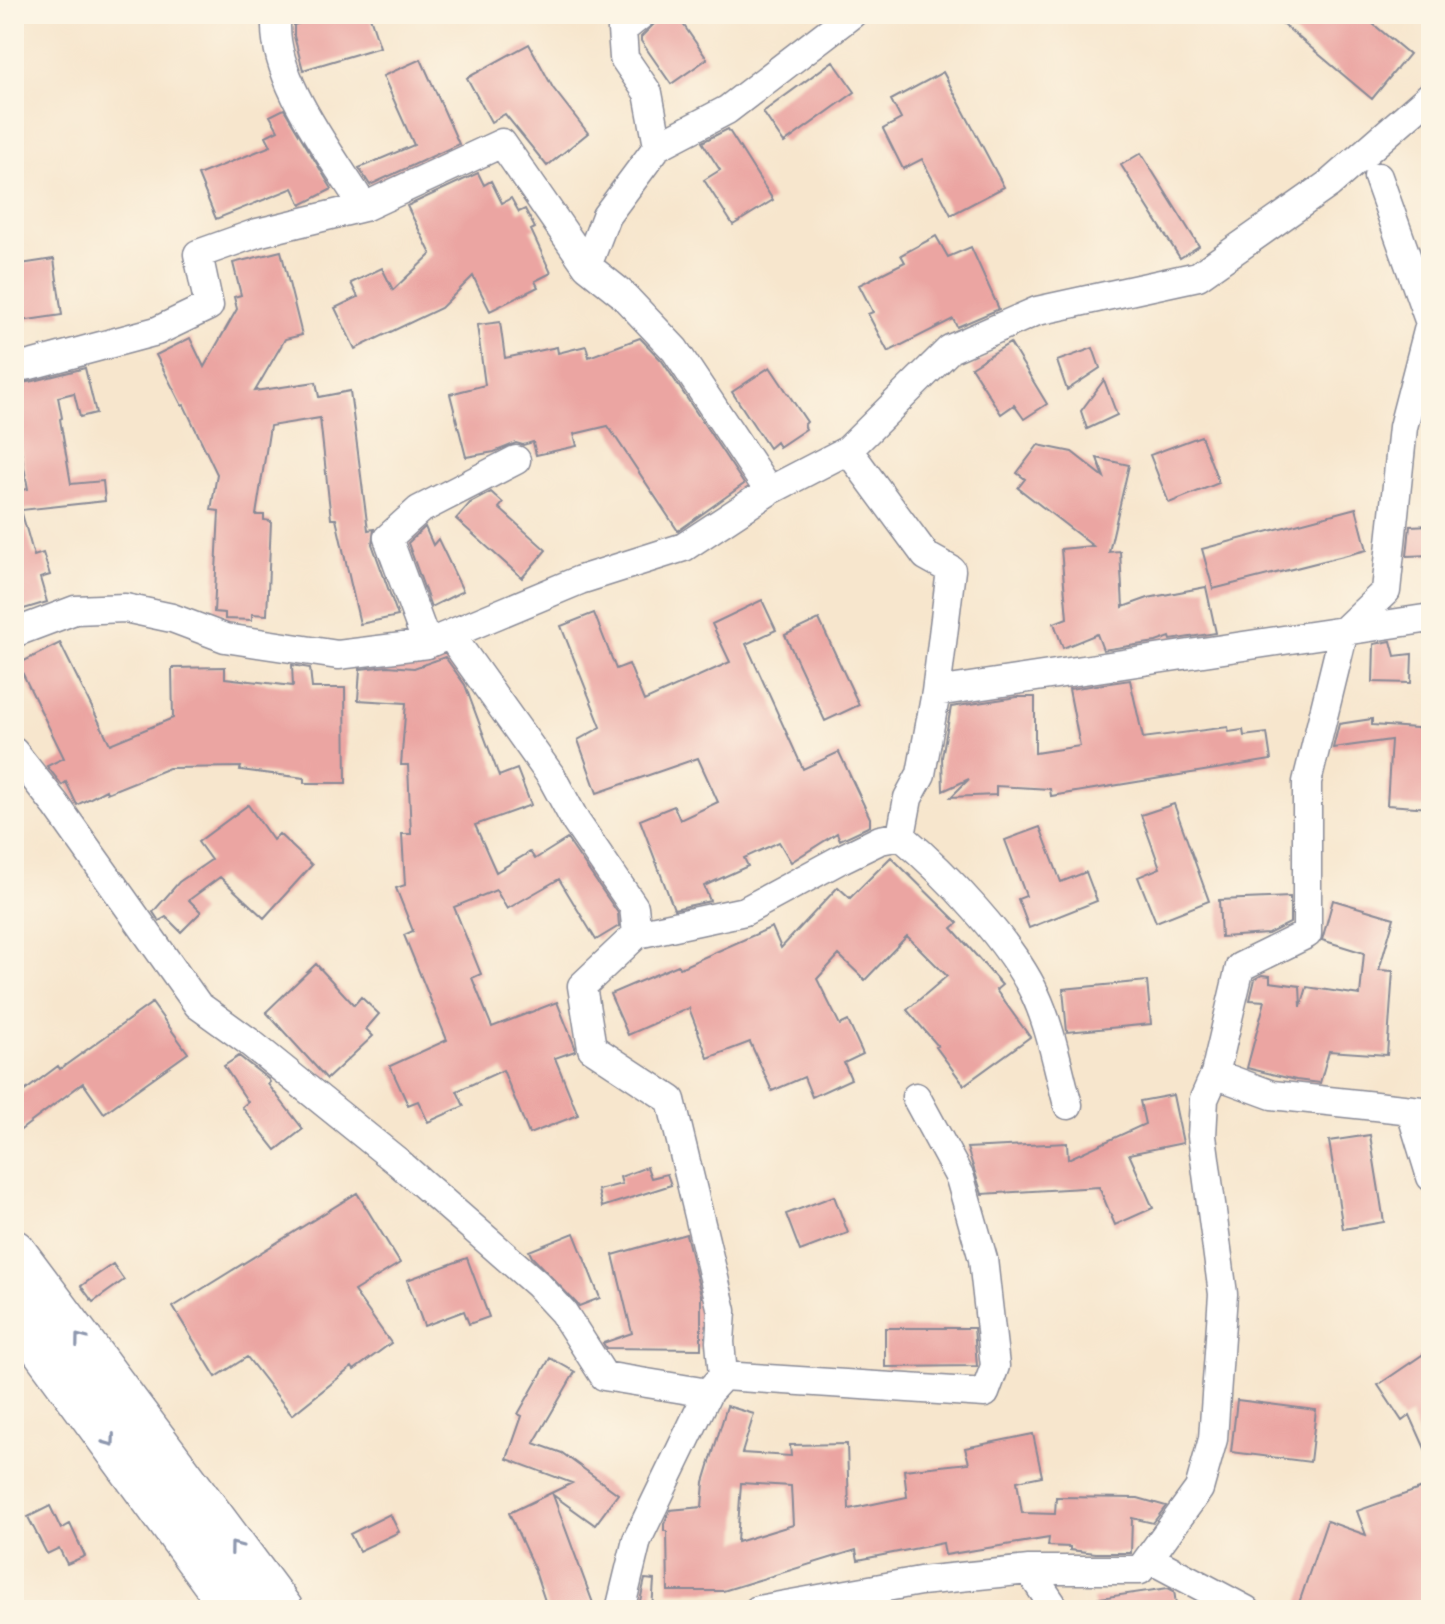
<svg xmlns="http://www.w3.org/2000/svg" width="1445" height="1624" viewBox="0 0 1445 1624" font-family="'IM FELL English',serif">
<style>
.building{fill:#eba5a2;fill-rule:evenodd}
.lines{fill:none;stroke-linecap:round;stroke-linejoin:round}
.minor-casing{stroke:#898a96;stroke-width:31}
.highway-casing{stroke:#898a96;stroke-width:45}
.minor{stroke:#fff;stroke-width:28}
.highway{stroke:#fff;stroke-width:42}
.oneway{stroke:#8d97ae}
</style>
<rect width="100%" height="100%" fill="#fcf5e5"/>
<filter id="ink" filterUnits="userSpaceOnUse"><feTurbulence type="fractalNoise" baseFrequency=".0125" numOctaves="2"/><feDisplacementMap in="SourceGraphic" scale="16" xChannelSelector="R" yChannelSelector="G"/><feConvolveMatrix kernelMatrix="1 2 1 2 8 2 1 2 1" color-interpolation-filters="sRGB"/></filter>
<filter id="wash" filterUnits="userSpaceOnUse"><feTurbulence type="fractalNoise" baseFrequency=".006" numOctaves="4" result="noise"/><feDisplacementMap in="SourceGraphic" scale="32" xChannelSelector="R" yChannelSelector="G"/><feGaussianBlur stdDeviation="1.8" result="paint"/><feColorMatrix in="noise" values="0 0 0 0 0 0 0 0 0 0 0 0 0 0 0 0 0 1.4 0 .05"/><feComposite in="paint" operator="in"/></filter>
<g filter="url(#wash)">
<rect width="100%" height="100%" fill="#f7e6cd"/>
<g id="blocks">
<path class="building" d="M 327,14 L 369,14 L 380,47 L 303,70 L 294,36 L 294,25 Z
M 659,14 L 676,14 L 707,59 L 671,84 L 641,41 L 641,37 L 657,21 Z
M 1271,14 L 1361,14 L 1409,54 L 1372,99 Z
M 529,44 L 553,88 L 588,133 L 547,166 L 505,114 L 491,122 L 467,78 Z
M 421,59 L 459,144 L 370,185 L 359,168 L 414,145 L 383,76 Z
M 833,61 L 855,92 L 784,143 L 763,112 Z
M 943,72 L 1004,187 L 951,215 L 922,159 L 903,169 L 883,129 L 901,119 L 891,100 Z
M 284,109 L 332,189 L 301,205 L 293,188 L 216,219 L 198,175 L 271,146 L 266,136 L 278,130 L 270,116 Z
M 728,129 L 773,200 L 733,225 L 704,180 L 720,170 L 702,142 Z
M 1141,153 L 1199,246 L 1180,258 L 1121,165 Z
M 478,173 L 484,185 L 491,181 L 502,203 L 511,198 L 519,212 L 525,209 L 535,228 L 531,230 L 551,273 L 535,281 L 538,287 L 490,311 L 473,276 L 441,308 L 355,349 L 335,308 L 358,297 L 351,283 L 382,268 L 393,290 L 431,254 L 407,206 Z
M 936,236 L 948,257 L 971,247 L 999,309 L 957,327 L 953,319 L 888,352 L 868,314 L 873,312 L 859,285 L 905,262 L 901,255 Z
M 281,251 L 302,335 L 285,339 L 255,391 L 316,382 L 319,397 L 350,391 L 368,530 L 374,529 L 372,544 L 398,616 L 360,624 L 336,519 L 331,519 L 320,418 L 270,426 L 256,515 L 264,515 L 264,520 L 271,521 L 267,615 L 252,614 L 252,620 L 225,619 L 225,613 L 214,612 L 219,511 L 211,510 L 217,474 L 184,405 L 182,406 L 156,355 L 190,338 L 204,367 L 237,309 L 234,297 L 241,295 L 233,263 Z
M 54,259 L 62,315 L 14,322 L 14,265 Z
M 500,322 L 505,358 L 557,347 L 558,353 L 586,346 L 589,357 L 640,338 L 662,361 L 744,484 L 678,531 L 608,426 L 574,434 L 577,446 L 536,455 L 533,442 L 523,445 L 516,443 L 494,452 L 466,457 L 450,394 L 485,385 L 477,325 Z
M 1010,343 L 1047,404 L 1024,419 L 1014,405 L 1001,414 L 971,367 Z
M 1093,348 L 1100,368 L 1067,390 L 1057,361 Z
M 770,367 L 807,422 L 804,425 L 806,429 L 779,447 L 776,442 L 769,448 L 732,392 Z
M 85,368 L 96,413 L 80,417 L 74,393 L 58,397 L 62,418 L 60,419 L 71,484 L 103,481 L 105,501 L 21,510 L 34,556 L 43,553 L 50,575 L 40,578 L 47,602 L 14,612 L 14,505 L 19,504 L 17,491 L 28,489 L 14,412 L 14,384 L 34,381 Z
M 1104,380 L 1117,415 L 1087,429 L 1081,411 Z
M 1201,436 L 1219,483 L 1169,503 L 1150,455 Z
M 1038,445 L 1072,452 L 1104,477 L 1097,458 L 1129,465 L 1109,552 L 1120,551 L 1123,607 L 1148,598 L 1206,587 L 1216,633 L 1171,640 L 1170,637 L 1156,642 L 1103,650 L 1097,634 L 1063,648 L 1054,623 L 1067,618 L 1061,549 L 1093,546 L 1018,488 L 1025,479 L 1017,473 Z
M 491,492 L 503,503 L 499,508 L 546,550 L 522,578 L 456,519 L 470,503 Z
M 1356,508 L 1367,550 L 1213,589 L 1202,549 Z
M 1431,525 L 1431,555 L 1407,556 L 1410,526 Z
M 425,527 L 433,545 L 438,539 L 463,591 L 431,607 L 408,543 Z
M 762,600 L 776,630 L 746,644 L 803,769 L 839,752 L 870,818 L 870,826 L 840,840 L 837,833 L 791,862 L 779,842 L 744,858 L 748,866 L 704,886 L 710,901 L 674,909 L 640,820 L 674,806 L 680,820 L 718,802 L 698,758 L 597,793 L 578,740 L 601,727 L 561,626 L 594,613 L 616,669 L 629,664 L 644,701 L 730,662 L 712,624 Z
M 819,619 L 859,705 L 825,721 L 785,635 Z
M 1391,641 L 1395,656 L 1412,654 L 1411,683 L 1373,682 L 1374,644 Z
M 60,643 L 110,744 L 173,718 L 172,668 L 225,667 L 225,678 L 293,686 L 292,665 L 310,668 L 312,688 L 345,688 L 346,783 L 304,783 L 304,778 L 240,770 L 241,767 L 169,768 L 107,793 L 106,790 L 77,805 L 66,782 L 62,785 L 47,766 L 64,758 L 18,664 Z
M 445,657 L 465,685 L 499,776 L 517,769 L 531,805 L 475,825 L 496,872 L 530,852 L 535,859 L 567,839 L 618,913 L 619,926 L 596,940 L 559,879 L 507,909 L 496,890 L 454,907 L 481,974 L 472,978 L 492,1027 L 557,1002 L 575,1047 L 575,1051 L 555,1058 L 578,1115 L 529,1134 L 503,1070 L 457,1091 L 464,1106 L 428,1122 L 418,1101 L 408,1105 L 390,1066 L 447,1040 L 404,935 L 413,931 L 396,888 L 405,885 L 402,834 L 411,834 L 408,765 L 401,765 L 406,703 L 358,700 L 360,669 L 388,666 L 414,668 Z
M 1130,680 L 1143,738 L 1228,727 L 1229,732 L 1243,730 L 1244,736 L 1267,733 L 1271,760 L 1051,796 L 1050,789 L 996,786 L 996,795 L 951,797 L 969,779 L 943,791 L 942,757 L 951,707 L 1017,697 L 1035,697 L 1035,753 L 1080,746 L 1069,689 Z
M 1372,719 L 1372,725 L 1431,729 L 1431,808 L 1387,805 L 1391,740 L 1333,748 L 1339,724 Z
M 1174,804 L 1209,901 L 1156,922 L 1138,877 L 1160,868 L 1141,815 Z
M 248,805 L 273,840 L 279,834 L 312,865 L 264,918 L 220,877 L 189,900 L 201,912 L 181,932 L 166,917 L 159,921 L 153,912 L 179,882 L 211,860 L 198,842 Z
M 1040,827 L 1061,882 L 1086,872 L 1097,901 L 1029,928 L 1018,899 L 1026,896 L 1005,840 Z
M 891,857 L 958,923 L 952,928 L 1002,985 L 996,990 L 1030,1037 L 964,1085 L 936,1047 L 938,1046 L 907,1010 L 947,976 L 907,936 L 865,980 L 839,955 L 817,979 L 840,1025 L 848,1021 L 863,1054 L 844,1063 L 851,1079 L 812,1097 L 804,1077 L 772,1091 L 750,1042 L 708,1058 L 689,1008 L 628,1035 L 610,994 L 678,965 L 680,968 L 772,927 L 781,948 L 838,887 L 850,898 Z
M 1290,897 L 1290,923 L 1268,934 L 1221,937 L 1219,900 Z
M 1333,900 L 1394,918 L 1379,970 L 1393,971 L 1387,1055 L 1329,1051 L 1320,1083 L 1296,1080 L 1247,1068 L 1265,1001 L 1250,1000 L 1255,979 L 1262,975 L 1270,976 L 1270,982 L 1300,986 L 1301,1007 L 1307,987 L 1360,995 L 1364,953 L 1322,940 Z
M 316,964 L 354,1005 L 361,997 L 379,1014 L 366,1029 L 373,1036 L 327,1079 L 266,1012 Z
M 1147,981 L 1151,1024 L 1067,1032 L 1063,989 Z
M 152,1003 L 188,1053 L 104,1113 L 83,1083 L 14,1135 L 14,1099 L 58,1066 L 60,1069 Z
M 239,1056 L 268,1079 L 270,1082 L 268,1084 L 303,1129 L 276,1150 L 242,1107 L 248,1102 L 224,1066 Z
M 1173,1095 L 1183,1143 L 1129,1154 L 1153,1208 L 1115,1225 L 1099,1187 L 982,1194 L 967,1148 L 1067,1143 L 1068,1159 L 1145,1124 L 1140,1101 Z
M 1370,1135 L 1384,1222 L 1343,1229 L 1329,1141 Z
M 647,1167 L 651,1178 L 667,1174 L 671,1185 L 602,1207 L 598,1190 L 622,1184 L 620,1177 Z
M 357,1193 L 400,1263 L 354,1291 L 391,1343 L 354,1370 L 352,1367 L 292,1415 L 247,1357 L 216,1377 L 173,1307 Z
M 834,1196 L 848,1233 L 800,1251 L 786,1214 Z
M 574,1233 L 600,1298 L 579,1306 L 532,1257 L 529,1251 Z
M 686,1234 L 701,1295 L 701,1349 L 606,1348 L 603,1343 L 632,1333 L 613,1255 Z
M 467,1258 L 489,1317 L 469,1324 L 464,1311 L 424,1326 L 407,1280 Z
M 113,1264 L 124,1280 L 93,1302 L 81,1286 Z
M 885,1328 L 974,1328 L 977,1366 L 885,1367 Z
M 1431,1349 L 1431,1462 L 1410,1415 L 1402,1421 L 1378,1385 Z
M 550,1358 L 575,1372 L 534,1443 L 562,1453 L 618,1494 L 595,1525 L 553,1495 L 594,1606 L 584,1610 L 548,1610 L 534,1568 L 509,1513 L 572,1483 L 507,1459 L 522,1416 L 518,1414 Z
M 1237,1400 L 1316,1410 L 1310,1462 L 1231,1452 Z
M 727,1406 L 754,1414 L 742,1453 L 791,1456 L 790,1445 L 847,1444 L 849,1509 L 907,1497 L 904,1470 L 969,1463 L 965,1448 L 1033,1434 L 1042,1476 L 1017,1481 L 1022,1513 L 1055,1514 L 1056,1497 L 1138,1498 L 1166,1506 L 1153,1523 L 1132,1518 L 1131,1553 L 1096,1553 L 1070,1550 L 1070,1547 L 1048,1546 L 1049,1538 L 945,1555 L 943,1543 L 858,1560 L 856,1550 L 723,1591 L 668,1591 L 667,1531 L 664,1531 L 664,1524 L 670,1510 L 702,1507 L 704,1482 ZM 741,1483 L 791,1486 L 793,1525 L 737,1542 Z
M 1431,1485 L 1431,1610 L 1311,1610 L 1298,1606 L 1327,1521 L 1366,1535 L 1357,1511 Z
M 50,1506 L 61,1529 L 70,1524 L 85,1556 L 67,1564 L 59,1548 L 47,1554 L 28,1517 Z
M 390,1514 L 399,1532 L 359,1551 L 350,1534 Z
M 645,1579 L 654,1580 L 652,1610 L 638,1610 Z
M 1168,1588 L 1174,1591 L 1177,1610 L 1094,1610 L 1093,1599 Z"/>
</g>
</g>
<g filter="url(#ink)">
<use href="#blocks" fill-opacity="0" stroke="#898a96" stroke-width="2"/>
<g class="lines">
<g class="minor-casing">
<path id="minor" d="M 277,14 C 267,74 333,157 364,207
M 658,146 L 727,110 L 852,14
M 587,266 L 606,216 L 658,146 L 648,93 L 624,58 L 622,30 L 642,14
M 14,367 L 30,365 L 157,331 L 209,306 L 198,254 L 257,233 L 364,207 L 502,143 L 587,266 L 621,293 L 675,350 L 769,491
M 14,633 L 75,610 L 125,608 L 172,618 L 225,638 L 338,655 L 427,644 L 580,580 L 684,547 L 769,491 L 848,450 L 950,349 L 1037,311 L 1198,276 L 1329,184 L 1431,95
M 451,636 L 551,776 L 576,822 L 634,907 L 637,934 L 745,911 L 839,860 L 880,840 L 901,836 L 908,798 L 921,774 L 936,692 L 951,570 L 926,556 L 848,450
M 427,644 L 388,538 L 419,510 L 516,460
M 936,692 L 1431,618
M 14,752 L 56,805 L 198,1005 L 248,1041 L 398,1162 L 537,1284 L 563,1312 L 604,1376 L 708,1393 L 637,1540 L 620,1610
M 901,836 C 945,873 1011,942 1035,994 C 1051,1028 1058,1069 1068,1105
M 637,934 L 582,986 L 592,1048 L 671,1100 L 722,1311 L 720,1342 L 723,1376 L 712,1388
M 1215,1074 L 1240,967 L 1307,934 L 1307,782 L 1344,631 L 1386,591 L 1403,427 L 1430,323 L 1378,177
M 1411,1112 L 1431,1177
M 723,1376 L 985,1393 L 995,1366 L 983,1259 L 960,1178 L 916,1097
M 1150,1559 L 1246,1610
M 1029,1570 L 1056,1610
M 758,1610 L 920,1581 L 1029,1570 L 1140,1570 L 1199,1489 L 1213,1439 L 1223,1294 L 1202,1136 L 1204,1099 L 1215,1074 L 1272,1095 L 1431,1112"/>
</g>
<g class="highway-casing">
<path id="highway" d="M 14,1251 L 282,1610
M 14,1310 L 234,1610"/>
</g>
<use href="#minor" class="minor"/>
<use href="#highway" class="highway"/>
</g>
<defs><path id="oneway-chevron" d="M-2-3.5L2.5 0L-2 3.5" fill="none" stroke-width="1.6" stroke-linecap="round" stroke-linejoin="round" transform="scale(2)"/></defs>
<g class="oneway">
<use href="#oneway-chevron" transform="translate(80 1339) rotate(-127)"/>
<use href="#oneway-chevron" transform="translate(110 1441) rotate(54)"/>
<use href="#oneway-chevron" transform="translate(235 1547) rotate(-127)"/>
</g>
</g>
<rect width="1445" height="1624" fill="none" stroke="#fcf5e5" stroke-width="48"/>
</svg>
